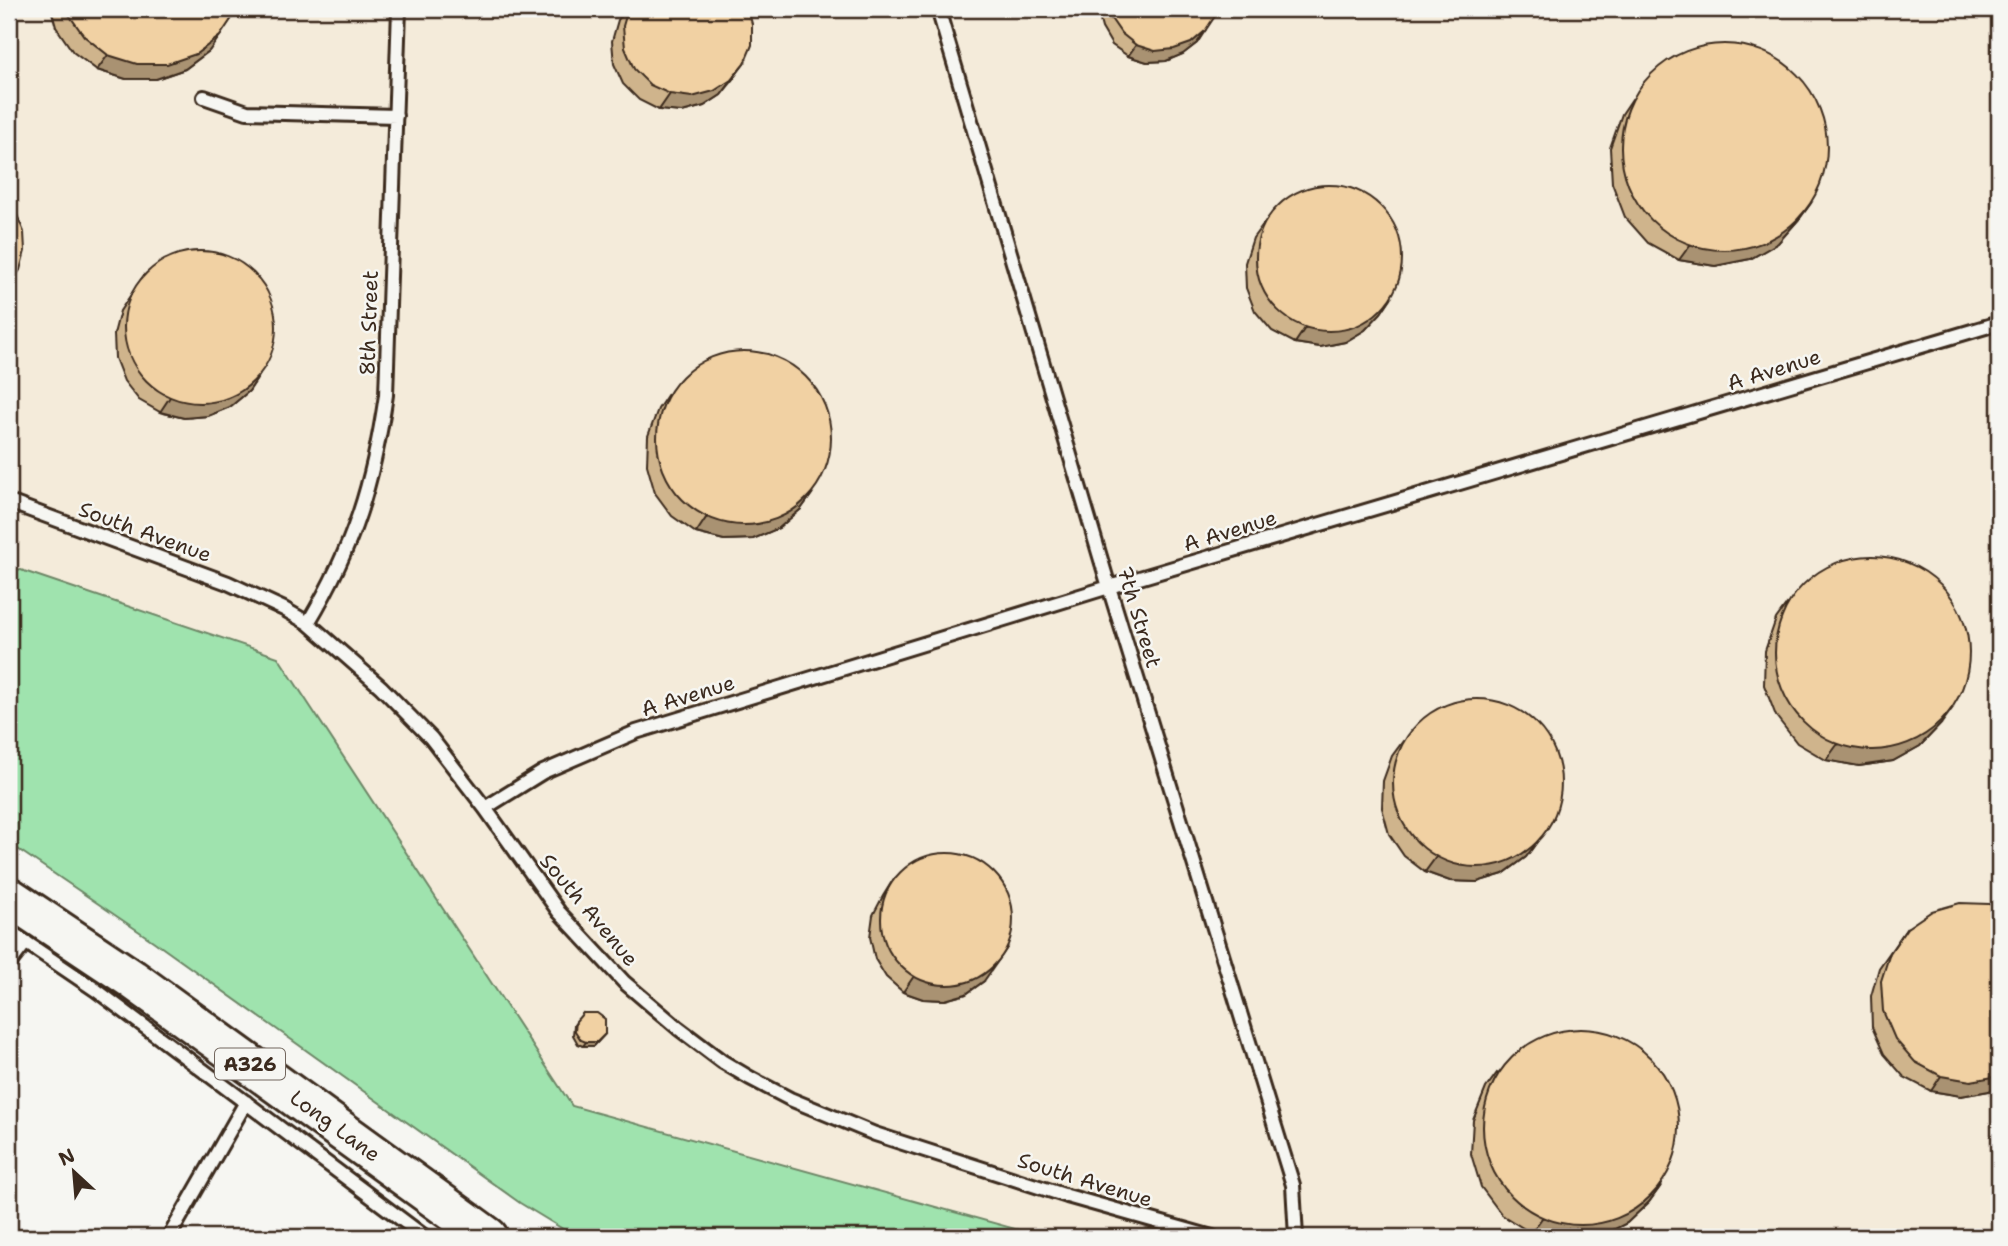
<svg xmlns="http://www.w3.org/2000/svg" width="2008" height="1246" viewBox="0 0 2008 1246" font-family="'Shantell Sans',sans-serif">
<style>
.built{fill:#f4ebda}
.green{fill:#9fe3ae;stroke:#6d8666;stroke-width:2}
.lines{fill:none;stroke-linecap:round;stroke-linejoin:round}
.service-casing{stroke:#3b2a1e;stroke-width:18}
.primary-casing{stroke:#3b2a1e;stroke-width:44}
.service{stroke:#f6f6f2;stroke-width:12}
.primary{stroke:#f6f6f2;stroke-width:38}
.wall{fill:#cfb48c;stroke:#3b2a1e;stroke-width:2}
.shaded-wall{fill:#a99272;stroke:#3b2a1e;stroke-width:2}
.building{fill:#f1d1a3;stroke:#3b2a1e;stroke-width:2}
.labels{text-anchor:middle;stroke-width:5;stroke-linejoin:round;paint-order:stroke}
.shield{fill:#f6f6f2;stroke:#73675e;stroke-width:2}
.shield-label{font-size:19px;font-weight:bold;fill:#3b2a1e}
.street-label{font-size:21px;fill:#3b2a1e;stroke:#f6f6f2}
</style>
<rect width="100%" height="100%" fill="#f6f6f2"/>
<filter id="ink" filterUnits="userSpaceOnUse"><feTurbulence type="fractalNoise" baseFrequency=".0143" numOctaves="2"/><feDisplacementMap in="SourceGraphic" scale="14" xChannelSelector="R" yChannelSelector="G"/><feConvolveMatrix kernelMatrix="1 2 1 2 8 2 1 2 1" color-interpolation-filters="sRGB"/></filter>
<g filter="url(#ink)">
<path class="built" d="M 9,9 L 1999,9 L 1999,1237 L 1044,1237 L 572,1106 L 278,657 L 9,566 Z"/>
<path class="green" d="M 9,566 L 278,657 L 572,1106 L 1044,1237 L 576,1237 L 520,1203 L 153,941 L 9,843 Z"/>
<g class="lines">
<g class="service-casing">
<path id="service" d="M 938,9 L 1109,587 L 1293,1185 L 1296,1237
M 204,97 L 247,112 L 396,116
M 9,502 L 228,583 L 284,609 L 308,623 L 381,687 L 431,738 L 485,808 L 559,912 L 624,982 L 678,1028 L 723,1062 L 750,1078 L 790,1099 L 875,1134 L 1067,1196 L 1212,1237
M 308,623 C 354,546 373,484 386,395 L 399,9
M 485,808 L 543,772 L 636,732 L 1109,587 L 1999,323
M 9,931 L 96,990 L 425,1237
M 9,964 L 26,942
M 169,1237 L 246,1102"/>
</g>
<g class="primary-casing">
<path id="primary" d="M 9,897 L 132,979 L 488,1237"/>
</g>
<use href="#service" class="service"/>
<use href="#primary" class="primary"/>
</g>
<path class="wall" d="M 51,9 L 238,9 L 209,51 L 185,69 L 156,79 L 126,79 L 97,70 L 73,52 L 56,27 Z
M 626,9 L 748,9 L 734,79 L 721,95 L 704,106 L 682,112 L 659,110 L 639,100 L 623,84 L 614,64 L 612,41 L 618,20 Z
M 1097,9 L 1217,9 L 1197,43 L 1183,54 L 1166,61 L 1147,62 L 1128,56 L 1112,45 L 1102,28 Z
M 1632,99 L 1811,203 L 1800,218 L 1778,243 L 1750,259 L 1715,266 L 1679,260 L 1648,243 L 1625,217 L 1612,183 L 1610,148 L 1622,114 Z
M 1264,223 L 1391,298 L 1381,313 L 1365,330 L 1345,342 L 1320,347 L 1295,343 L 1272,331 L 1255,311 L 1246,288 L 1245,263 L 1253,238 Z
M 144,275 L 259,376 L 249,391 L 230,407 L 208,416 L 184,418 L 160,412 L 139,400 L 124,381 L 115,358 L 114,334 L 120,311 Z
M 668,394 L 812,494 L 801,509 L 779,528 L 753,539 L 724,540 L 696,533 L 672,516 L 655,493 L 647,465 L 648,436 L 658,409 Z
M 1787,604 L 1941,724 L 1920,746 L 1893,761 L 1859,766 L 1826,760 L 1797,743 L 1776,716 L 1764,685 L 1765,651 L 1776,619 Z
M 1403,741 L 1554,818 L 1526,857 L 1503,874 L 1477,882 L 1450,881 L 1425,872 L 1404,856 L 1389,834 L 1382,808 L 1383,781 L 1392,756 Z
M 893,880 L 984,981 L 966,994 L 945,1000 L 923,999 L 903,992 L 886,977 L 875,959 L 870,937 L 873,915 L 883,896 Z
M 1907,928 L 1989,1091 L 1961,1096 L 1931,1091 L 1904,1077 L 1884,1054 L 1872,1027 L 1871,996 L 1879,968 Z
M 583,1013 L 605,1034 L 594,1046 L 583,1046 L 578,1044 L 573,1035 L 574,1025 Z
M 1497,1073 L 1660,1187 L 1649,1202 L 1627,1223 L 1599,1237 L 1549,1237 L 1531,1233 L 1502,1215 L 1481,1187 L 1471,1154 L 1473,1120 L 1486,1088 Z"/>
<path class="shaded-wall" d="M 1205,31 L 1197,43 L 1183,54 L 1166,61 L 1147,62 L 1128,56 L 1136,45 Z
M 220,36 L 209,51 L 185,69 L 156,79 L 126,79 L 97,70 L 108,55 Z
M 744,64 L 721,95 L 704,106 L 682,112 L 659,110 L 670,94 Z
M 1811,203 L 1800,218 L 1778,243 L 1750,259 L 1715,266 L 1679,260 L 1690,245 Z
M 1391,298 L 1381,313 L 1365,330 L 1345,342 L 1320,347 L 1295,343 L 1305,328 Z
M 259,376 L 249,391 L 230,407 L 208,416 L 184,418 L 160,412 L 170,397 Z
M 812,494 L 801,509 L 779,528 L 753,539 L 724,540 L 696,533 L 706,518 Z
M 1952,709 L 1941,724 L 1920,746 L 1893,761 L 1859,766 L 1826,760 L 1837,745 Z
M 1537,842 L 1526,857 L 1503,874 L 1477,882 L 1450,881 L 1425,872 L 1436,857 Z
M 1007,948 L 984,981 L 966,994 L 945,1000 L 923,999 L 903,992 L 914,976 Z
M 605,1034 L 594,1046 L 583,1046 L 586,1042 Z
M 1941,1076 L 1999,1076 L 1999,1085 L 1989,1091 L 1961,1096 L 1931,1091 Z
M 1660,1187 L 1649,1202 L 1627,1223 L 1599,1237 L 1549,1237 L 1531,1233 L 1542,1218 Z"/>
<path class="building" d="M 66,9 L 238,9 L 220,36 L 196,54 L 167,64 L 137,64 L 108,55 L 84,36 L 67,12 Z
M 628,9 L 748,9 L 752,24 L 752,45 L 744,64 L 731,80 L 714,91 L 692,97 L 670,94 L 650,85 L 634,69 L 625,48 L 623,26 Z
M 1108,9 L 1217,9 L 1215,16 L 1205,31 L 1191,43 L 1174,49 L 1155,51 L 1136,45 L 1121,33 L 1110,17 Z
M1621 147a103 103 0 1 1 206 0a103 103 0 1 1-206 0Z
M1256 258a73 73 0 1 1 146 0a73 73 0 1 1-146 0Z
M 9,205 L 17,215 L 24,232 L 25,251 L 20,270 L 9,287 Z
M124 327a76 76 0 1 1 152 0a76 76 0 1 1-152 0Z
M657 438a87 87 0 1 1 174 0a87 87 0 1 1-174 0Z
M1775 653a97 97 0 1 1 194 0a97 97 0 1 1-194 0Z
M1393 783a84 84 0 1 1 168 0a84 84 0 1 1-168 0Z
M881 919a66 66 0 1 1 132 0a66 66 0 1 1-132 0Z
M 1960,903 L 1989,904 L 1999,908 L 1999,1076 L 1971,1081 L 1941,1076 L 1915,1062 L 1895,1039 L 1883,1011 L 1881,981 L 1890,953 L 1907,928 L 1932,911 Z
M 583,1013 L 597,1013 L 605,1019 L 605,1034 L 597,1042 L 586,1042 L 581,1040 L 575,1031 L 576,1021 Z
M1483 1127a98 98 0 1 1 196 0a98 98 0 1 1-196 0Z
M 277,1228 L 293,1237 L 272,1237 Z"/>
</g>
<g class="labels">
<rect class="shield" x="215" y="1048.5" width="70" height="31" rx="5"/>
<g class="shield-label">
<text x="250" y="1071">A326</text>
</g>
<g class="street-label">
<text transform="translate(369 323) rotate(-88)" y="7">8th Street</text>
<text transform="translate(1774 370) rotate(-17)" y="7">A Avenue</text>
<text transform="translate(1230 531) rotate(-17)" y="7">A Avenue</text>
<text transform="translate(145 532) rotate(20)" y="7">South Avenue</text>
<text transform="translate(1139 617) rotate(73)" y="7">7th Street</text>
<text transform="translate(688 696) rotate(-17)" y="7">A Avenue</text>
<text transform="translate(589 910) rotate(50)" y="7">South Avenue</text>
<text transform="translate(335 1126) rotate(36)" y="7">Long Lane</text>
<text transform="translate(1085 1180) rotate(17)" y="7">South Avenue</text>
</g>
</g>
<rect width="2008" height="1246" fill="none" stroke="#f6f6f2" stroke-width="35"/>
<rect x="18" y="18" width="1973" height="1211" fill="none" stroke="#3b2a1e" stroke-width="2.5" filter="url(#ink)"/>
<g transform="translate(74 1172) rotate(334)" stroke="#f6f6f2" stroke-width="5" paint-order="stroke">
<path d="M0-5L12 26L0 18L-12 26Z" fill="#3b2a1e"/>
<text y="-10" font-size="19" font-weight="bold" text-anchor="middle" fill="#3b2a1e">N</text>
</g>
</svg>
